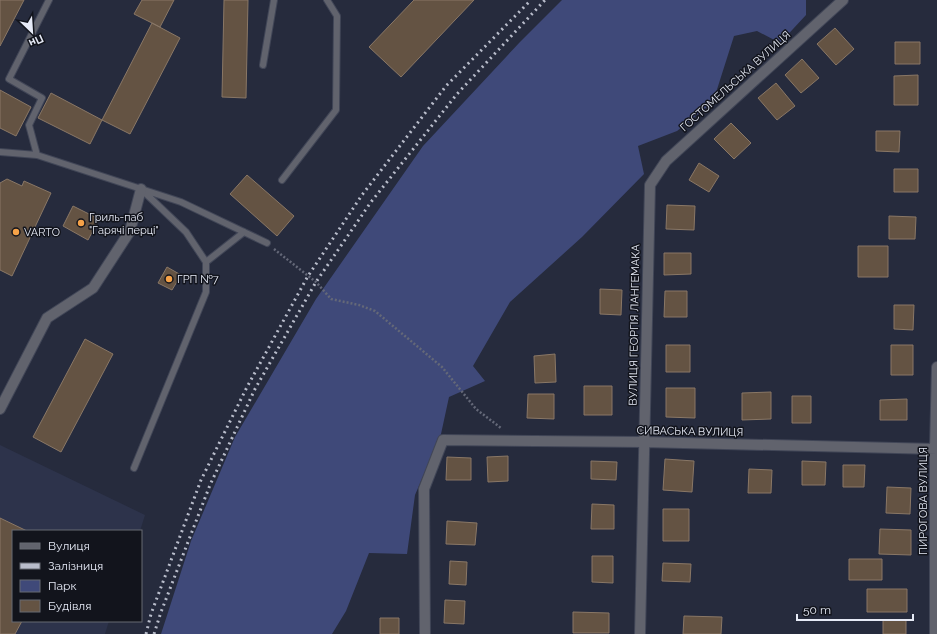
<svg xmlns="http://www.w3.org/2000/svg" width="937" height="634" viewBox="0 0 937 634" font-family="Raleway,sans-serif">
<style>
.built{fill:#2d334b}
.green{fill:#3f4979}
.building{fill:#645343;stroke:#897766}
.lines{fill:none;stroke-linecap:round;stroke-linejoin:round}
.lane-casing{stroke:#414657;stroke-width:8}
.street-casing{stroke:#414657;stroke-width:12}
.path{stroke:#646878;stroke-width:2.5;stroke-dasharray:2 2;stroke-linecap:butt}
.lane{stroke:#61636d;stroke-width:6}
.street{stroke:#61636d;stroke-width:10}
.rail{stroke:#b9bdcb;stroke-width:3;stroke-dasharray:2 4;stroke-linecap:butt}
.poi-dot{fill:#f6a248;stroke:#12141c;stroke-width:1.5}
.labels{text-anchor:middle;stroke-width:3;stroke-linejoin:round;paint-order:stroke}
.street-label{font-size:11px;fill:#e6eaf6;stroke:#12141c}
.poi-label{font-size:11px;fill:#e6eaf6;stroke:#12141c;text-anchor:start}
</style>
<rect width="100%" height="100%" fill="#262b3d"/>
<path class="built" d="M 0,445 L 145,515 L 140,531 L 13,531 L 13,621 L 109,621 L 105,634 L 0,634 Z"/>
<path class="green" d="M 562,0 L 806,0 L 806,15 L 780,43 L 757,31 L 734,36 L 713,102 L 677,131 L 638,146 L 644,174 L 582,237 L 510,302 L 473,366 L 485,381 L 449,397 L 441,434 L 415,495 L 407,554 L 369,553 L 346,611 L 332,634 L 161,634 L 191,541 L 235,437 L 316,299 L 423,146 L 520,42 Z"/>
<path class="building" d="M 0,0 L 24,0 L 0,46 Z
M 142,0 L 174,0 L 160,27 L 134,14 Z
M 224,0 L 248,0 L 246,98 L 222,97 Z
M 414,0 L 474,0 L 401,77 L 369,47 Z
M 152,23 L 180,38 L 130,134 L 102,120 Z
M 835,28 L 854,49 L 836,65 L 817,44 Z
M 895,42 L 920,42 L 920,64 L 895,64 Z
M 802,59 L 819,78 L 801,93 L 785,75 Z
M 918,75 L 918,105 L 894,105 L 894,76 Z
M 776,83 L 795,106 L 777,120 L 758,98 Z
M 0,90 L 31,107 L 16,136 L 0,128 Z
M 51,93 L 102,120 L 90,144 L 38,118 Z
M 731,123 L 751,143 L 734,159 L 714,139 Z
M 876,131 L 900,131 L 899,152 L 876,151 Z
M 699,163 L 719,176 L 709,192 L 689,180 Z
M 894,169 L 918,169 L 918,192 L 894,192 Z
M 247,175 L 294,216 L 277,236 L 230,194 Z
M 7,179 L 22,186 L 24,181 L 51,193 L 12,276 L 0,270 L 0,183 Z
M 667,205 L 695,206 L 694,230 L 666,229 Z
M 73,206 L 99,219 L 88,240 L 63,226 Z
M 889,216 L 916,217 L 915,239 L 889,239 Z
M 858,246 L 888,246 L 888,277 L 858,277 Z
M 664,253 L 691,253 L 691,274 L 664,275 Z
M 167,267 L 181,275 L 172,290 L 158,283 Z
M 600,289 L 622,290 L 621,315 L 600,314 Z
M 665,291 L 687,291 L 687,317 L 664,317 Z
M 894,305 L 914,305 L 913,330 L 894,329 Z
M 85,339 L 113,354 L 61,452 L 33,437 Z
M 666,345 L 690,345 L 690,372 L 666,372 Z
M 891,345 L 913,345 L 913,375 L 891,375 Z
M 555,354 L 556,382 L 535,383 L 534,356 Z
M 584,386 L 612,386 L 612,415 L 584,415 Z
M 666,388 L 695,388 L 695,418 L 666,417 Z
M 771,392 L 771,419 L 742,420 L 742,393 Z
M 528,394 L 554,394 L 554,419 L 527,418 Z
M 792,396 L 811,396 L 811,423 L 792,423 Z
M 907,399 L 907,420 L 880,420 L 880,400 Z
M 508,456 L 508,481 L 488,482 L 487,457 Z
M 447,457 L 471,458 L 471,480 L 446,480 Z
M 665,459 L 694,461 L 692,492 L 663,490 Z
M 591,461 L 617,462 L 616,480 L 591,479 Z
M 802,461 L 826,462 L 825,485 L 802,485 Z
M 843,465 L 865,465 L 864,487 L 843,487 Z
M 749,469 L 772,470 L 771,493 L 748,493 Z
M 887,487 L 911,488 L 910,514 L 886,513 Z
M 592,504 L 614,505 L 614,529 L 591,529 Z
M 663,509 L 689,509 L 689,541 L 663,541 Z
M 0,518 L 27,531 L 13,531 L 13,621 L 22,621 L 15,634 L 0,634 Z
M 447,521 L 477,523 L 475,545 L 446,544 Z
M 880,529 L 911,530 L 911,555 L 879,554 Z
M 592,556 L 613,556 L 613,583 L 592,582 Z
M 849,559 L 882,559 L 882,580 L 849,580 Z
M 450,561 L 467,562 L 466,585 L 449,584 Z
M 663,563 L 691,564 L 690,582 L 662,581 Z
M 867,589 L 907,589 L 907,612 L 867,612 Z
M 445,600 L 465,601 L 464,624 L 444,623 Z
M 573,612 L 609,613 L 609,633 L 573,633 Z
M 684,616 L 722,617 L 721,634 L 683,634 Z
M 380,618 L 399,618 L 399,634 L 380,634 Z
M 883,620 L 906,620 L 906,634 L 883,634 Z"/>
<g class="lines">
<g class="lane-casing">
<path id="lane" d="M 263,65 L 274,0
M 0,152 L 37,155 L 181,202 L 267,243
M 37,155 L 29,125 L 42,98 L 9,79 L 49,0
M 282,180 L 336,110 L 337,16 L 327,0
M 206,262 L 244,232
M 134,468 L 206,292 L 206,262 L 186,232 L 141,189"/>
</g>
<g class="street-casing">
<path id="street" d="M 0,409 L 47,318 L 93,288 L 130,231 L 141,189
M 425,634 L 424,489 L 443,440 L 643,442 L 937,449
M 640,634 L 650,185 L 666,161 L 843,0
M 935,634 L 935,448 L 937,367"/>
</g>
<path class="path" d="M 274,249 L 316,282 L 331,299 L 359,305 L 375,311 L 442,367 L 476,409 L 501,428"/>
<use href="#lane" class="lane"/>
<use href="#street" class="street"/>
<path class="rail" d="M 146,634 L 151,614 L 201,480 L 247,387 L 308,276 L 362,195 L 446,86 L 531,0
M 154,634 L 161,612 L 210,485 L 255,389 L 316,282 L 371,202 L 457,94 L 545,0"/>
</g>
<g class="poi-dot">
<circle cx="81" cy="223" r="4"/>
<circle cx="16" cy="232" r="4"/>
<circle cx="169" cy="279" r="4"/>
</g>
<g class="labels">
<g class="street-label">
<text transform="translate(735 81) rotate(-42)" y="4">ГОСТОМЕЛЬСЬКА ВУЛИЦЯ</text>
<text transform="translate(634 325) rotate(-89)" y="4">ВУЛИЦЯ ГЕОРГІЯ ЛАНГЕМАКА</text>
<text transform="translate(690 431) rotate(1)" y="4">СИВАСЬКА ВУЛИЦЯ</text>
<text transform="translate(923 501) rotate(-90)" y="4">ПИРОГОВА ВУЛИЦЯ</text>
</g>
<g class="poi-label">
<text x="89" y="221">Гриль-паб<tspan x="89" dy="13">"Гарячі перці"</tspan></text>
<text x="24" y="236">VARTO</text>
<text x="177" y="283">ГРП №7</text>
</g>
</g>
<rect x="12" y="530" width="130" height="92" fill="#12141c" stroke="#676a73"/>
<rect x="20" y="543" width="20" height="6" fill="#61636d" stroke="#676a73"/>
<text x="48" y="550" font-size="12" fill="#e6eaf6">Вулиця</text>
<rect x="20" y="563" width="20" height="6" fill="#b9bdcb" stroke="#676a73"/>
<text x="48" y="570" font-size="12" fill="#e6eaf6">Залізниця</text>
<rect x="20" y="580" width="20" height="12" fill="#3f4979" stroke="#676a73"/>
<text x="48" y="590" font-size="12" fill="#e6eaf6">Парк</text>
<rect x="20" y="600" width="20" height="12" fill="#645343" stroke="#676a73"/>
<text x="48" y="610" font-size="12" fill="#e6eaf6">Будівля</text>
<g transform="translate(32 32) rotate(155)" stroke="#12141c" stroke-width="3" paint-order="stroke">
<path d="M0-3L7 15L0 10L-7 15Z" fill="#e6eaf6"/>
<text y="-6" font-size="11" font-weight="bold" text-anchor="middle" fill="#e6eaf6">Пн</text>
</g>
<path d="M797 614v6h116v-6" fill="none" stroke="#e6eaf6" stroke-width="2"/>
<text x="803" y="614" font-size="12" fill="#e6eaf6" stroke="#12141c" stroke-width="3" paint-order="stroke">50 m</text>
</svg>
